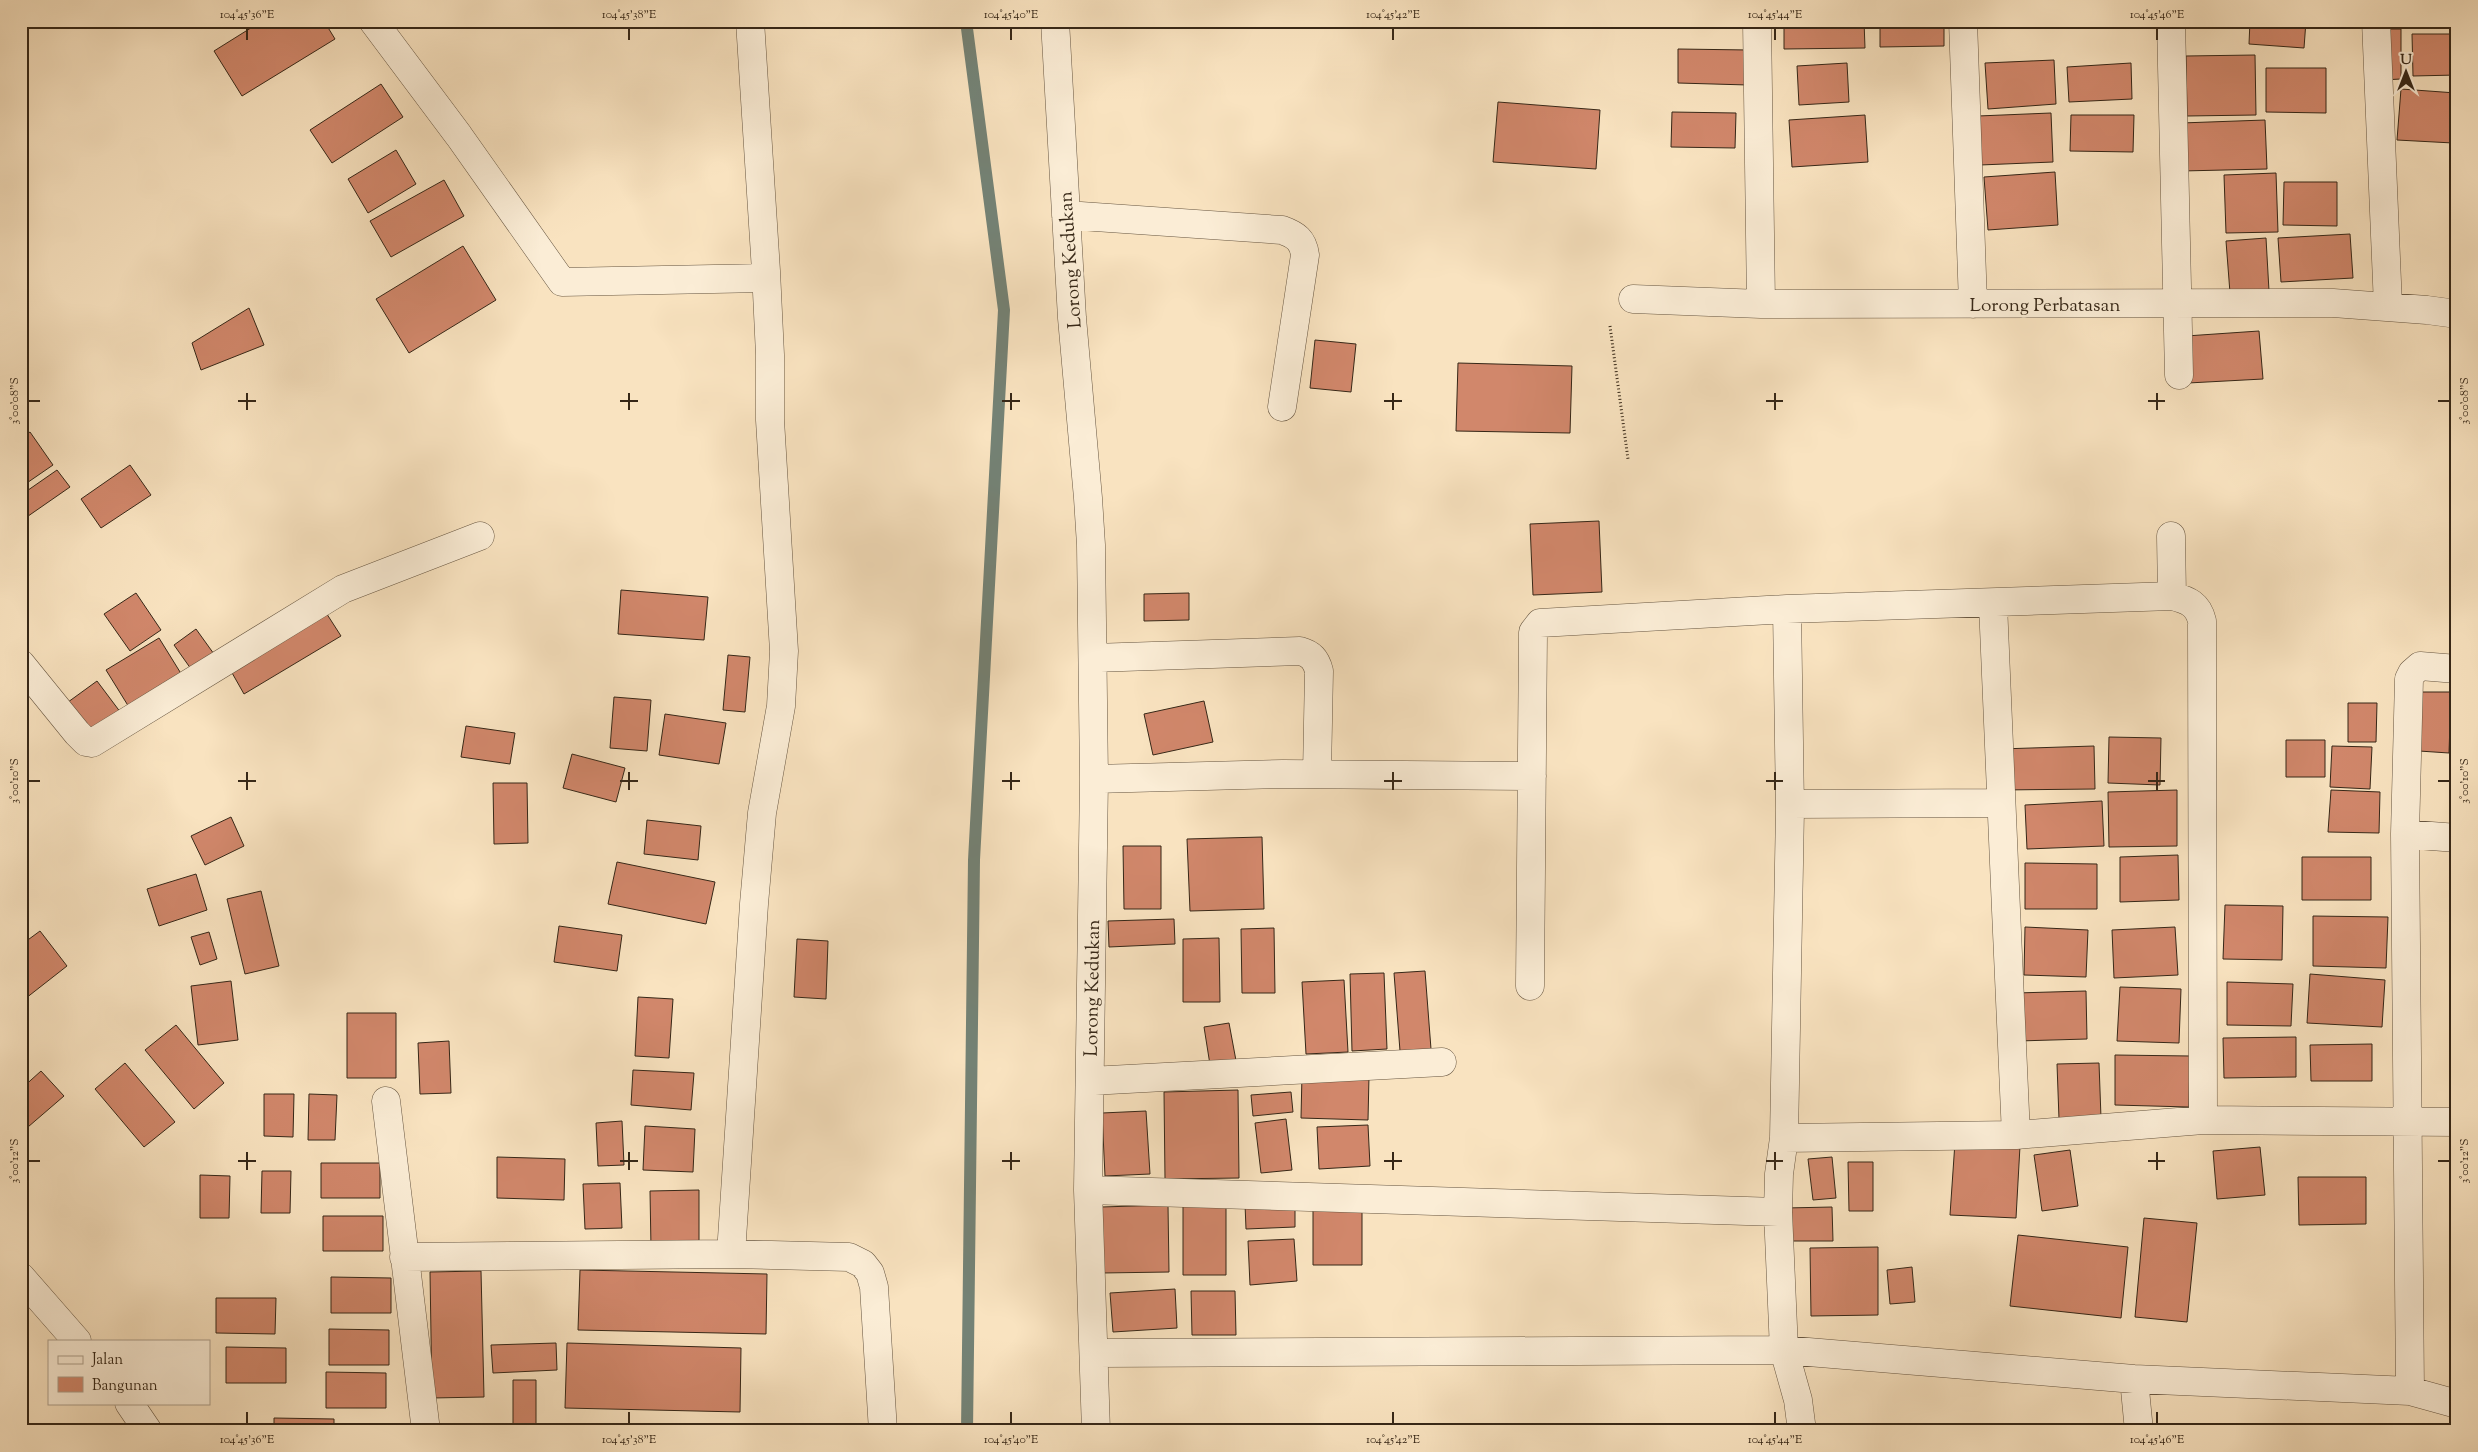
<svg xmlns="http://www.w3.org/2000/svg" width="2478" height="1452" viewBox="0 0 2478 1452" font-family="'Sorts Mill Goudy',serif">
<style>
.lines{fill:none;stroke-linecap:round;stroke-linejoin:round}
.stream{stroke:#748275;stroke-width:12}
.building{fill:#d1876b;stroke:#362717}
.minor-casing{stroke:#675641;stroke-width:29}
.path{stroke:#362717;stroke-width:3;stroke-dasharray:1 2.5;stroke-linecap:butt}
.minor{stroke:#fbedd6;stroke-width:28}
.ticks{fill:none;stroke:#362717;stroke-width:2}
.labels{text-anchor:middle;stroke-width:5;stroke-linejoin:round;paint-order:stroke}
.street-label{font-size:19px;fill:#362717;stroke:#fbedd6}
.neatline{fill:none;stroke:#362717;stroke-width:2}
.ticks-label{font-size:12px;text-anchor:middle;fill:#362717}
</style>
<rect width="100%" height="100%" fill="#f9e3c0"/>
<filter id="stains"><feTurbulence type="fractalNoise" baseFrequency=".004" numOctaves="4"/><feColorMatrix values="0 0 0 0 .2 0 0 0 0 .09 0 0 0 0 .02 0 0 0 .5 -.17"/></filter>
<radialGradient id="worn" r=".72"><stop offset=".6" stop-color="#630" stop-opacity="0"/><stop offset="1" stop-color="#630" stop-opacity=".3"/></radialGradient>
<g class="lines">
<path class="stream" d="M 966,21 L 1004,310 L 974,860 L 967,1431"/>
</g>
<path class="building" d="M 262,21 L 324,21 L 335,39 L 242,96 L 214,51 Z
M 1674,21 L 1741,21 L 1741,24 L 1674,23 Z
M 1784,21 L 1864,21 L 1865,48 L 1784,49 Z
M 1880,21 L 1944,21 L 1944,46 L 1880,47 Z
M 2250,21 L 2306,21 L 2304,48 L 2249,44 Z
M 2381,29 L 2401,29 L 2401,79 L 2382,80 Z
M 2412,34 L 2457,34 L 2457,75 L 2413,76 Z
M 1678,49 L 1749,50 L 1748,85 L 1678,83 Z
M 2255,55 L 2256,115 L 2187,116 L 2186,56 Z
M 2054,60 L 2056,104 L 1988,109 L 1985,63 Z
M 1847,63 L 1849,102 L 1799,105 L 1797,66 Z
M 2131,63 L 2132,99 L 2069,102 L 2067,67 Z
M 2266,68 L 2326,68 L 2326,113 L 2266,112 Z
M 381,84 L 403,117 L 332,163 L 310,130 Z
M 2401,89 L 2456,93 L 2453,143 L 2397,140 Z
M 1498,102 L 1600,110 L 1596,169 L 1493,162 Z
M 1672,112 L 1736,113 L 1735,148 L 1671,147 Z
M 2051,113 L 2053,162 L 1980,165 L 1978,116 Z
M 1865,115 L 1868,162 L 1792,167 L 1789,120 Z
M 2071,115 L 2134,115 L 2133,152 L 2070,151 Z
M 2265,120 L 2267,169 L 2182,171 L 2181,123 Z
M 396,150 L 416,184 L 368,213 L 348,179 Z
M 2055,172 L 2058,225 L 1988,230 L 1984,177 Z
M 2276,173 L 2278,232 L 2226,233 L 2224,175 Z
M 444,180 L 464,216 L 391,257 L 370,221 Z
M 2284,182 L 2337,182 L 2337,226 L 2283,225 Z
M 2350,234 L 2353,278 L 2281,282 L 2278,238 Z
M 2266,238 L 2269,291 L 2230,293 L 2226,241 Z
M 463,246 L 496,300 L 409,353 L 376,299 Z
M 249,308 L 264,345 L 201,370 L 192,343 Z
M 2259,331 L 2263,379 L 2188,383 L 2186,336 Z
M 1315,340 L 1356,344 L 1351,392 L 1310,388 Z
M 1458,363 L 1572,366 L 1570,433 L 1456,431 Z
M 30,432 L 53,465 L 21,487 L 21,438 Z
M 130,465 L 151,495 L 101,528 L 81,499 Z
M 57,470 L 70,487 L 21,521 L 21,495 Z
M 1599,521 L 1602,592 L 1533,595 L 1530,524 Z
M 621,590 L 708,597 L 704,640 L 618,634 Z
M 136,593 L 161,630 L 130,651 L 104,614 Z
M 1189,593 L 1189,620 L 1144,621 L 1144,594 Z
M 323,608 L 341,636 L 244,694 L 227,664 Z
M 196,629 L 219,661 L 196,676 L 174,645 Z
M 159,638 L 185,680 L 132,712 L 106,670 Z
M 728,655 L 750,657 L 745,712 L 723,710 Z
M 97,681 L 121,713 L 88,738 L 64,705 Z
M 2421,692 L 2451,692 L 2449,753 L 2419,751 Z
M 614,697 L 651,700 L 647,751 L 610,748 Z
M 1204,701 L 1213,742 L 1153,755 L 1144,714 Z
M 2348,703 L 2377,703 L 2376,742 L 2348,742 Z
M 665,714 L 726,723 L 719,764 L 659,755 Z
M 466,726 L 515,733 L 510,764 L 461,757 Z
M 2109,737 L 2161,738 L 2160,785 L 2108,783 Z
M 2286,740 L 2325,740 L 2325,777 L 2286,777 Z
M 2094,746 L 2095,789 L 2001,790 L 2000,749 Z
M 2332,746 L 2372,747 L 2370,789 L 2330,787 Z
M 572,754 L 625,768 L 616,802 L 563,788 Z
M 493,783 L 527,783 L 528,843 L 494,844 Z
M 2177,790 L 2177,846 L 2109,847 L 2108,792 Z
M 2331,790 L 2380,792 L 2379,833 L 2328,832 Z
M 2102,801 L 2104,846 L 2027,849 L 2025,805 Z
M 231,817 L 244,846 L 205,865 L 191,836 Z
M 647,820 L 701,826 L 698,860 L 644,854 Z
M 1262,837 L 1264,909 L 1190,911 L 1187,839 Z
M 1123,846 L 1161,846 L 1161,909 L 1124,909 Z
M 2178,855 L 2179,900 L 2120,902 L 2120,857 Z
M 2302,857 L 2371,857 L 2371,900 L 2302,900 Z
M 617,862 L 715,882 L 706,924 L 608,904 Z
M 2025,863 L 2097,864 L 2097,909 L 2025,909 Z
M 196,874 L 207,910 L 159,926 L 147,889 Z
M 261,891 L 279,966 L 245,974 L 227,899 Z
M 2225,905 L 2283,906 L 2282,960 L 2223,959 Z
M 2313,916 L 2388,917 L 2386,968 L 2313,966 Z
M 1174,919 L 1175,944 L 1109,947 L 1108,921 Z
M 559,926 L 622,935 L 617,971 L 554,962 Z
M 2025,927 L 2088,930 L 2086,977 L 2024,975 Z
M 2175,927 L 2178,975 L 2114,978 L 2112,930 Z
M 1274,928 L 1275,993 L 1242,993 L 1241,929 Z
M 40,931 L 67,966 L 21,1002 L 21,945 Z
M 209,932 L 217,959 L 200,965 L 191,937 Z
M 1219,938 L 1220,1002 L 1183,1002 L 1183,939 Z
M 797,939 L 828,941 L 826,999 L 794,997 Z
M 1425,971 L 1431,1049 L 1400,1051 L 1394,973 Z
M 1384,973 L 1387,1049 L 1352,1051 L 1350,974 Z
M 2310,974 L 2385,980 L 2382,1027 L 2307,1023 Z
M 1344,980 L 1348,1052 L 1306,1054 L 1302,982 Z
M 231,981 L 238,1040 L 198,1045 L 191,986 Z
M 2227,982 L 2293,984 L 2291,1026 L 2227,1025 Z
M 2120,987 L 2181,989 L 2179,1043 L 2117,1041 Z
M 2086,991 L 2087,1039 L 2018,1041 L 2016,993 Z
M 638,997 L 673,999 L 669,1058 L 635,1056 Z
M 347,1013 L 396,1013 L 396,1078 L 347,1078 Z
M 1229,1023 L 1237,1066 L 1211,1071 L 1204,1027 Z
M 176,1025 L 224,1083 L 194,1109 L 145,1050 Z
M 2296,1037 L 2296,1077 L 2224,1078 L 2223,1038 Z
M 449,1041 L 451,1093 L 420,1094 L 418,1043 Z
M 2372,1044 L 2372,1081 L 2311,1081 L 2310,1045 Z
M 2115,1055 L 2190,1056 L 2189,1107 L 2115,1105 Z
M 125,1063 L 175,1122 L 144,1147 L 95,1089 Z
M 2099,1063 L 2101,1118 L 2059,1119 L 2057,1064 Z
M 633,1070 L 694,1073 L 691,1110 L 631,1105 Z
M 41,1071 L 64,1096 L 21,1133 L 21,1089 Z
M 1302,1074 L 1369,1076 L 1368,1120 L 1301,1118 Z
M 1238,1090 L 1239,1178 L 1165,1179 L 1164,1092 Z
M 1291,1092 L 1293,1112 L 1253,1116 L 1251,1095 Z
M 264,1094 L 294,1094 L 293,1137 L 264,1136 Z
M 309,1094 L 337,1095 L 335,1140 L 308,1140 Z
M 1146,1111 L 1150,1174 L 1105,1176 L 1102,1113 Z
M 1286,1119 L 1292,1170 L 1261,1173 L 1255,1123 Z
M 622,1121 L 624,1165 L 598,1166 L 596,1123 Z
M 1368,1125 L 1370,1166 L 1319,1169 L 1317,1127 Z
M 645,1126 L 695,1129 L 693,1172 L 643,1170 Z
M 1955,1142 L 2020,1146 L 2016,1218 L 1950,1215 Z
M 2260,1147 L 2265,1195 L 2217,1199 L 2213,1151 Z
M 2070,1150 L 2078,1206 L 2042,1211 L 2034,1155 Z
M 497,1157 L 565,1159 L 564,1200 L 497,1198 Z
M 1832,1157 L 1836,1198 L 1813,1200 L 1808,1159 Z
M 1848,1162 L 1873,1162 L 1873,1211 L 1849,1211 Z
M 321,1163 L 380,1163 L 380,1198 L 321,1198 Z
M 262,1171 L 291,1171 L 290,1213 L 261,1213 Z
M 200,1175 L 230,1176 L 229,1218 L 200,1218 Z
M 2298,1177 L 2366,1177 L 2366,1224 L 2299,1225 Z
M 620,1183 L 622,1228 L 585,1229 L 583,1184 Z
M 699,1190 L 699,1248 L 651,1248 L 650,1191 Z
M 1295,1203 L 1295,1227 L 1246,1229 L 1245,1204 Z
M 1168,1205 L 1169,1272 L 1102,1273 L 1101,1207 Z
M 1183,1205 L 1226,1205 L 1226,1275 L 1183,1275 Z
M 1832,1207 L 1833,1241 L 1785,1241 L 1785,1208 Z
M 1313,1208 L 1362,1208 L 1362,1265 L 1313,1265 Z
M 323,1216 L 383,1216 L 383,1251 L 323,1251 Z
M 2144,1218 L 2197,1223 L 2187,1322 L 2135,1317 Z
M 2018,1235 L 2128,1247 L 2121,1318 L 2010,1306 Z
M 1294,1239 L 1297,1281 L 1250,1285 L 1248,1241 Z
M 1878,1247 L 1878,1315 L 1811,1316 L 1810,1248 Z
M 1912,1267 L 1915,1302 L 1890,1304 L 1887,1270 Z
M 580,1270 L 767,1274 L 766,1334 L 578,1330 Z
M 481,1271 L 484,1397 L 432,1398 L 430,1272 Z
M 331,1277 L 391,1278 L 391,1313 L 331,1313 Z
M 1175,1289 L 1177,1328 L 1113,1332 L 1110,1293 Z
M 1191,1291 L 1235,1291 L 1236,1335 L 1192,1335 Z
M 216,1298 L 276,1298 L 275,1334 L 216,1333 Z
M 329,1329 L 389,1330 L 389,1365 L 329,1365 Z
M 556,1343 L 557,1370 L 493,1373 L 491,1345 Z
M 567,1343 L 741,1348 L 740,1412 L 565,1408 Z
M 226,1347 L 286,1348 L 286,1383 L 226,1383 Z
M 326,1372 L 386,1373 L 386,1408 L 326,1408 Z
M 513,1380 L 536,1380 L 536,1425 L 513,1425 Z
M 274,1418 L 334,1419 L 334,1431 L 274,1431 Z"/>
<g class="lines">
<g class="minor-casing">
<path id="minor" d="M 373,21 L 459,136 L 562,282 L 766,278
M 1055,21 L 1072,318 L 1088,498 L 1091,545 L 1094,779 L 1088,1190 L 1096,1431
M 1757,21 L 1761,304
M 1963,21 L 1973,304
M 2171,21 L 2179,375
M 2376,21 L 2388,306
M 1066,215 L 1282,230 C 1296,235 1303,240 1305,255 L 1282,407
M 1633,299 L 1761,304 L 2333,303 L 2427,310 L 2457,314
M 2171,536 L 2172,596
M 1993,604 C 1999,781 2009,958 2016,1135
M 1787,609 L 1790,809 L 1784,1138 L 1779,1174 L 1778,1212 L 1784,1350 L 1798,1400 L 1802,1431
M 1093,658 L 1300,651 C 1311,654 1316,659 1319,671 L 1317,774
M 21,664 L 77,733 L 86,742 L 92,743 L 343,589 L 480,536
M 1094,779 L 1283,774 L 1532,776
M 1790,804 L 1999,803
M 2405,834 L 2457,838
M 1530,986 L 1533,632 L 1540,623 L 1787,609 L 2172,596 C 2188,600 2198,604 2202,621 L 2203,1120 L 2016,1135 L 1784,1138
M 1090,1081 L 1442,1062
M 386,1101 L 426,1431
M 2203,1120 L 2457,1122
M 1088,1190 L 1778,1212
M 731,1254 L 849,1257 L 863,1264 L 870,1273 L 874,1287 L 883,1431
M 404,1257 L 731,1254 L 754,904 L 762,813 L 781,706 L 784,651 L 770,420 L 770,355 L 766,271 L 750,21
M 21,1277 L 77,1341
M 1095,1353 L 1784,1350 L 2134,1379 L 2410,1391 L 2457,1404
M 2134,1379 L 2139,1431
M 2410,1391 L 2405,834 L 2409,679 L 2412,673 L 2420,666 L 2457,669
M 129,1403 L 148,1431"/>
</g>
<path class="path" d="M 1610,326 L 1628,459"/>
<use href="#minor" class="minor"/>
</g>
<path class="ticks" d="M 247,28 L 247,40M 629,28 L 629,40M 1011,28 L 1011,40M 1393,28 L 1393,40M 1775,28 L 1775,40M 2157,28 L 2157,40M 247,393 L 247,410M 629,393 L 629,410M 1011,393 L 1011,410M 1393,393 L 1393,410M 1775,393 L 1775,410M 2157,393 L 2157,410M 28,401 L 40,401M 238,401 L 256,401M 620,401 L 638,401M 1002,401 L 1020,401M 1384,401 L 1402,401M 1766,401 L 1783,401M 2148,401 L 2165,401M 2438,401 L 2450,401M 247,772 L 247,790M 629,772 L 629,790M 1011,772 L 1011,790M 1393,772 L 1393,790M 1775,772 L 1775,790M 2157,772 L 2157,790M 28,781 L 40,781M 238,781 L 256,781M 620,781 L 638,781M 1002,781 L 1020,781M 1384,781 L 1402,781M 1766,781 L 1783,781M 2148,781 L 2165,781M 2438,781 L 2450,781M 247,1152 L 247,1170M 629,1152 L 629,1170M 1011,1152 L 1011,1170M 1393,1152 L 1393,1170M 1775,1152 L 1775,1170M 2157,1152 L 2157,1170M 28,1161 L 40,1161M 238,1161 L 256,1161M 620,1161 L 638,1161M 1002,1161 L 1020,1161M 1384,1161 L 1402,1161M 1766,1161 L 1783,1161M 2148,1161 L 2165,1161M 2438,1161 L 2450,1161M 247,1412 L 247,1424M 629,1412 L 629,1424M 1011,1412 L 1011,1424M 1393,1412 L 1393,1424M 1775,1412 L 1775,1424M 2157,1412 L 2157,1424"/>
<g class="labels">
<g class="street-label">
<text transform="translate(1069 260) rotate(-94)" y="7">Lorong Kedukan</text>
<text x="2045" y="311">Lorong Perbatasan</text>
<text transform="translate(1091 988) rotate(-89)" y="7">Lorong Kedukan</text>
</g>
</g>
<rect width="2478" height="1452" fill="none" stroke="#f9e3c0" stroke-width="55"/>
<rect x="48" y="1340" width="162" height="65" fill="#fbedd6" stroke="#ac9e8a"/>
<rect x="58" y="1356" width="25" height="8" fill="#fbedd6" stroke="#ac9e8a"/>
<text x="92" y="1364" font-size="15" fill="#362717">Jalan</text>
<rect x="58" y="1377" width="25" height="15" fill="#d1876b" stroke="#ac9e8a"/>
<text x="92" y="1390" font-size="15" fill="#362717">Bangunan</text>
<g transform="translate(2406 72)" stroke="#fbedd6" stroke-width="4" paint-order="stroke">
<path d="M0-4L9 19L0 12L-9 19Z" fill="#362717"/>
<text y="-8" font-size="14" font-weight="bold" text-anchor="middle" fill="#362717">U</text>
</g>
<rect x="28" y="28" width="2422" height="1396" class="neatline"/>
<g class="ticks-label">
<text x="247" y="18">104°45'36"E</text>
<text x="629" y="18">104°45'38"E</text>
<text x="1011" y="18">104°45'40"E</text>
<text x="1393" y="18">104°45'42"E</text>
<text x="1775" y="18">104°45'44"E</text>
<text x="2157" y="18">104°45'46"E</text>
<text transform="translate(14 401) rotate(-90)" y="4">3°00'08"S</text>
<text transform="translate(2464 401) rotate(-90)" y="4">3°00'08"S</text>
<text transform="translate(14 781) rotate(-90)" y="4">3°00'10"S</text>
<text transform="translate(2464 781) rotate(-90)" y="4">3°00'10"S</text>
<text transform="translate(14 1161) rotate(-90)" y="4">3°00'12"S</text>
<text transform="translate(2464 1161) rotate(-90)" y="4">3°00'12"S</text>
<text x="247" y="1443">104°45'36"E</text>
<text x="629" y="1443">104°45'38"E</text>
<text x="1011" y="1443">104°45'40"E</text>
<text x="1393" y="1443">104°45'42"E</text>
<text x="1775" y="1443">104°45'44"E</text>
<text x="2157" y="1443">104°45'46"E</text>
</g>
<rect width="100%" height="100%" filter="url(#stains)"/>
<rect width="100%" height="100%" fill="url(#worn)"/>
</svg>
